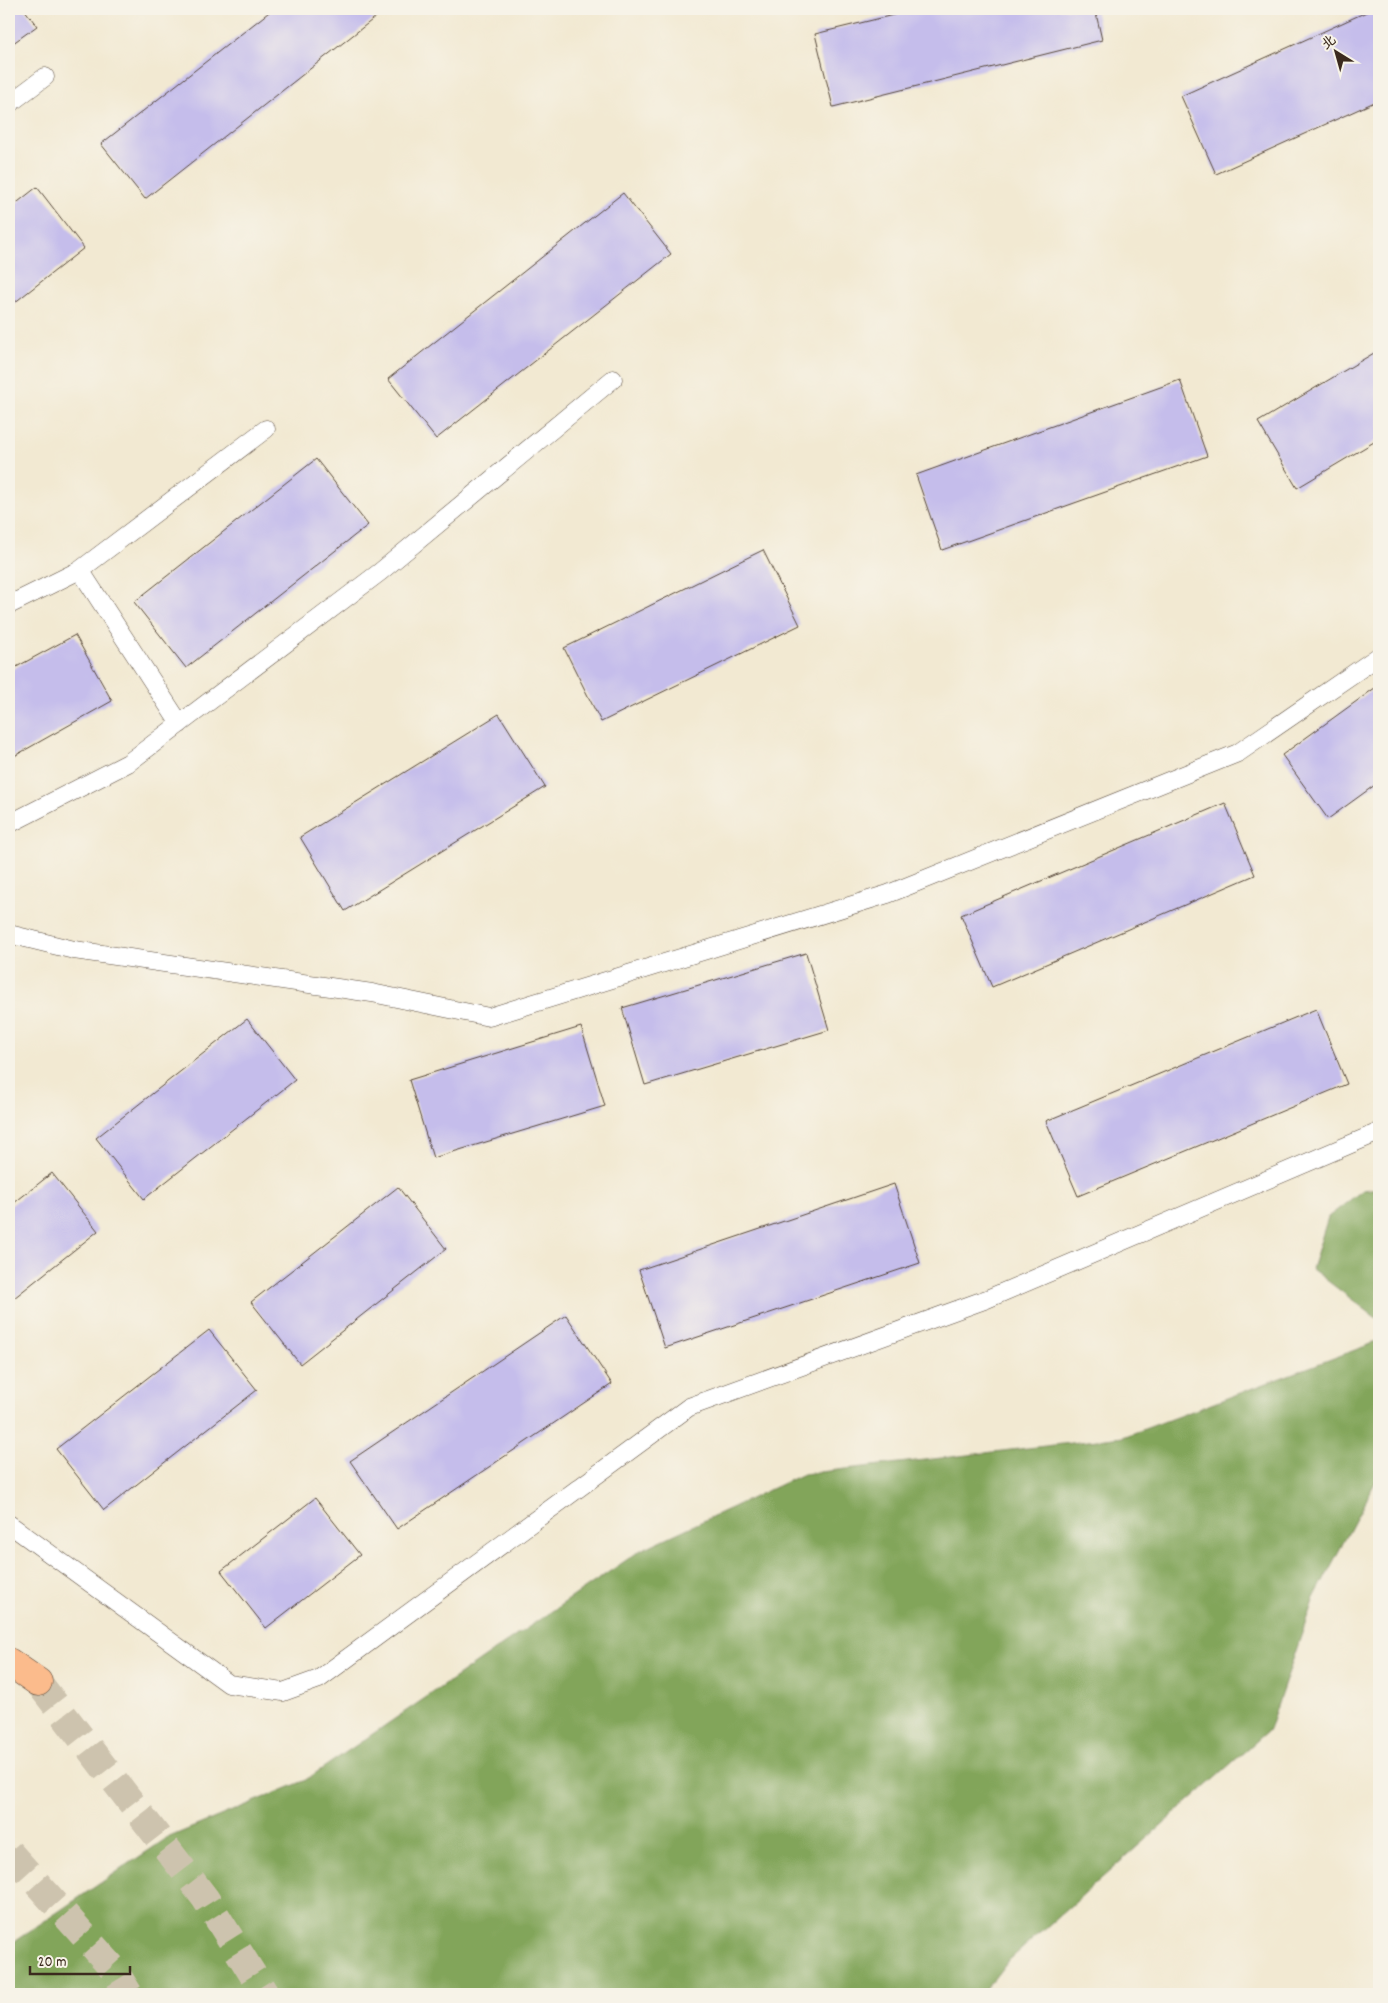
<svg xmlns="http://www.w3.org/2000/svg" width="1388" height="2003" viewBox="0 0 1388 2003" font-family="Dekko,'LXGW WenKai TC',sans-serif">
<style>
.forest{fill:#82a55a;stroke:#5e683c}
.building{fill:#c5bdeb}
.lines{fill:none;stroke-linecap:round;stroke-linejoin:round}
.primary-tunnel{stroke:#cdc3ae;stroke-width:28;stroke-dasharray:28 14;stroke-linecap:butt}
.lane-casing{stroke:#564739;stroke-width:19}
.primary-casing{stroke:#564739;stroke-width:29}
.lane{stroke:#fff;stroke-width:18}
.primary{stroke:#fbbb8c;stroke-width:28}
</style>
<rect width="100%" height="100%" fill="#f7f3e8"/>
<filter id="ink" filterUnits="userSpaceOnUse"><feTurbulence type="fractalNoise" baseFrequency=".02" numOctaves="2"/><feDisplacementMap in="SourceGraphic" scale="10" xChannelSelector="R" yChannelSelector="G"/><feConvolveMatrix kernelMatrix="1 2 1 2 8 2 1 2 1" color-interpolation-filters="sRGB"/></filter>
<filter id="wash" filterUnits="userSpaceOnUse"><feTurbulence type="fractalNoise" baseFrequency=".0096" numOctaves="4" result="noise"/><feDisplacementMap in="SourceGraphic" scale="20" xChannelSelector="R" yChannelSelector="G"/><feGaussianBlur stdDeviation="1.12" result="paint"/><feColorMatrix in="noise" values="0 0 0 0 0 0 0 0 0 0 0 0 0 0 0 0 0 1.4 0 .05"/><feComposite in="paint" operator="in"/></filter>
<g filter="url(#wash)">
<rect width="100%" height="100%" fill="#f2e9d2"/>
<path class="forest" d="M 1379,1188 L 1379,1320 L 1312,1269 L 1328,1217 L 1363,1190 Z
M 1379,1341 L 1379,1475 L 1314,1598 L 1269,1730 L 1007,1962 L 982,1994 L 9,1994 L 9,1945 L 167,1838 L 304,1781 L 641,1550 L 803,1474 L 1123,1437 Z"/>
<g id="blocks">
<path class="building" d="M 9,9 L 24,9 L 37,26 L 9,46 Z
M 273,9 L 386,9 L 145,199 L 101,144 Z
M 918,9 L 1095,9 L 1102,40 L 833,107 L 815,34 Z
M 1373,9 L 1379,9 L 1379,100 L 1216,174 L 1181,96 Z
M 37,187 L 84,248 L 9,307 L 9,209 Z
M 623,193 L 671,254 L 436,439 L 388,379 Z
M 1379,350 L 1379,439 L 1297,488 L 1258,422 Z
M 1180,380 L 1207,456 L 942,550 L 916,475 Z
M 316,459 L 368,525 L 186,668 L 134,602 Z
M 763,550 L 800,625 L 601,722 L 564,648 Z
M 75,635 L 112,701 L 9,759 L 9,671 Z
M 1379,685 L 1379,782 L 1328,819 L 1282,755 Z
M 499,714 L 545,787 L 345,911 L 300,837 Z
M 1225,803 L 1255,875 L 992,987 L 961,915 Z
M 806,953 L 829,1030 L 645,1085 L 622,1008 Z
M 1316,1009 L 1347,1084 L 1078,1196 L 1046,1121 Z
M 247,1019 L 295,1080 L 144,1199 L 96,1138 Z
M 581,1027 L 605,1106 L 433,1158 L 409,1080 Z
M 52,1173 L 98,1231 L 9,1302 L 9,1207 Z
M 894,1184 L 920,1263 L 665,1348 L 639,1270 Z
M 398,1187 L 446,1249 L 300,1364 L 251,1302 Z
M 566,1315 L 612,1384 L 397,1529 L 350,1461 Z
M 209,1330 L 257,1390 L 104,1510 L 56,1449 Z
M 315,1498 L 360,1555 L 266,1628 L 221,1571 Z"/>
</g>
</g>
<g filter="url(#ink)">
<use href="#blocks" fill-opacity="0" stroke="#564739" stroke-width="1"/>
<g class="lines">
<path class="primary-tunnel" d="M 38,1682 L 205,1898 L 265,1994
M 9,1852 L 112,1967 L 129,1994"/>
<g class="lane-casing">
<path id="lane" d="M 9,104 L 45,77
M 80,570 L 180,724
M 9,605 L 80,570 L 266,429
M 9,824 L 128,763 L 380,572 L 613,379
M 9,934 L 74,950 L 372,993 L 489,1017 L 888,894 L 1238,753 L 1379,656
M 9,1524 L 229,1684 L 283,1692 L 319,1679 L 689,1407 L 987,1299 L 1379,1132"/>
</g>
<g class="primary-casing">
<path id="primary" d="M 9,1662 L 38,1682"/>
</g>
<use href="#lane" class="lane"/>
<use href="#primary" class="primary"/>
</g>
</g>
<rect width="1388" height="2003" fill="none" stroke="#f7f3e8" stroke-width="30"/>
<g transform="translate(1336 52) rotate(323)" stroke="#f7f3e8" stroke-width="4" paint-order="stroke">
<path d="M0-4L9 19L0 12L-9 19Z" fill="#3b2a1e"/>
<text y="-8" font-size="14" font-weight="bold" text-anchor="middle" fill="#3b2a1e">北</text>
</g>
<path d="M30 1966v8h100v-8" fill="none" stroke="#3b2a1e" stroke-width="2.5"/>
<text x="38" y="1966" font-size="15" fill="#3b2a1e" stroke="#f7f3e8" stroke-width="4" paint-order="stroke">20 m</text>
</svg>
